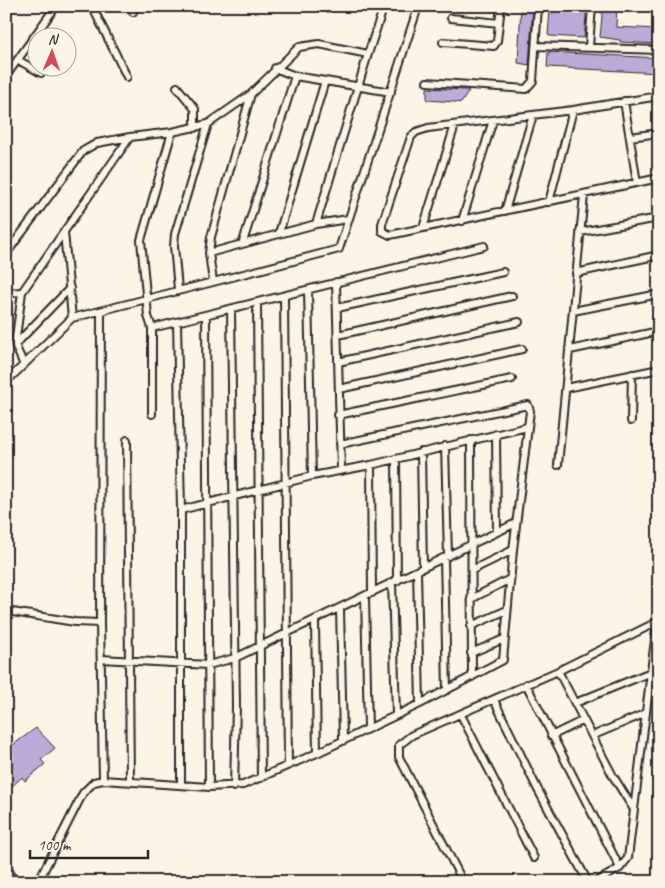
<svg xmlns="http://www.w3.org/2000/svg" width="665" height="888" viewBox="0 0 665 888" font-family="Caveat,sans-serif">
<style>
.building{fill:#bcaad9;stroke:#2b2b2b}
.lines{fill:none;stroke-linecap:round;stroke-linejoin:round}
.street-casing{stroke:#2b2b2b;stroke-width:10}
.street{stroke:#fcf5e5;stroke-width:6}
</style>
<rect width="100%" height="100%" fill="#fcf5e5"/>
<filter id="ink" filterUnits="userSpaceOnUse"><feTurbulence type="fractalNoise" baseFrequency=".02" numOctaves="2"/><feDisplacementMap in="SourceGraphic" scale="10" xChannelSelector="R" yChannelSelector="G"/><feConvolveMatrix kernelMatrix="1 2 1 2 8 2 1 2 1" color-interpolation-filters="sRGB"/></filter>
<g filter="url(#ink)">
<path class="building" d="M 521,6 L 533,6 L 529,65 L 518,63 Z
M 574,6 L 587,6 L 584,38 L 550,36 L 548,35 L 550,10 L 553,8 L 574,10 Z
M 603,6 L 617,6 L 616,27 L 659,29 L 659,44 L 620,42 L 620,40 L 600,37 Z
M 548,52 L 659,58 L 659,73 L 547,67 Z
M 427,88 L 466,90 L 469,91 L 461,103 L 455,102 L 427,100 Z
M 36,728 L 55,748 L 41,760 L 45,764 L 25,781 L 22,777 L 10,788 L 6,784 L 6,750 Z"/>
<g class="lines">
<g class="street-casing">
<path id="street" d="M 92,6 L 127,77
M 130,6 L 133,12
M 451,18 L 499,23
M 443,42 L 494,46 L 497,41 L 501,6
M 536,46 L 659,50
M 589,47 L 592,6
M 18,60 L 41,73
M 275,68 L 295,76 L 391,92
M 6,76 L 56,6
M 427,82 L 526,89 L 533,81 L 538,6
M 177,87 L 195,109 L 195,128
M 659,96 L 573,110 L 428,128 L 416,132 L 411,137 L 382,224 L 382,231 L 390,235 L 659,178
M 624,101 L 637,183
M 172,132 L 141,240 L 148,316 L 152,328 L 484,246
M 630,137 L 659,133
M 549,202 L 573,110
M 505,211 L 533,115
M 462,221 L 493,120
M 316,224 L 368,54
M 423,228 L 455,125
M 64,232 L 72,318
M 580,232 L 659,218
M 279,233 L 325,81
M 243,242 L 295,76
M 209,253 L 316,224 L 348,219
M 6,254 L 83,151 L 97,143 L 130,137
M 576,273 L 659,255
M 213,282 L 339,249 L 417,10
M 336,282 L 341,470
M 178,289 L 174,246 L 175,234 L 208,124
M 308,290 L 312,476
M 6,293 L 22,292
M 284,296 L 288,765
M 257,303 L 261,778
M 337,308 L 503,272
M 231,309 L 236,706 L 234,787
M 573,311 L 659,294
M 101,312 L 100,623 L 103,780
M 206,315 L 209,787
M 177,323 L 181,510 L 181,785
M 338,335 L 512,296
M 15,345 L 70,288
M 570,350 L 659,331
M 338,362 L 519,322
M 24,365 L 15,345 L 22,292 L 130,137 L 172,132 L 208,124 L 251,94 L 299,47 L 319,44 L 368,54 L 382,12
M 6,382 L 72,318 L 213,282 L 209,253 L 211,237 L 251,94
M 566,388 L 659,369
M 339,389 L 522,349
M 152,414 L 152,328
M 338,415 L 512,379
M 631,421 L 632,374
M 496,434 L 497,531
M 127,440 L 130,781
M 471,440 L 472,677
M 445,446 L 448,556
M 421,452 L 423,567
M 396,459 L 397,581
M 371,465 L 372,593
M 558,465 L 584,195
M 181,510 L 312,476 L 371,465 L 527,427
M 444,558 L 447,690
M 472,570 L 513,550
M 417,571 L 420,704
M 392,583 L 396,714
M 365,597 L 368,728
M 471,599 L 510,579
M 340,609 L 343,739
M 6,611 L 75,622 L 100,623
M 315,621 L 317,753
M 471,626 L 507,610
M 471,653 L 504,639
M 101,659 L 208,665 L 235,658 L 516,523
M 558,671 L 613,776 L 633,808
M 526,684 L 620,868
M 494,700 L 537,788 L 588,882
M 575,703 L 651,672
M 461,715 L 534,858
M 551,736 L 584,720
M 592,736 L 646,713
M 6,864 L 14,882
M 38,882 L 83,793 L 94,782 L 103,780 L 209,787 L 243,785 L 317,753 L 420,704 L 503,660 L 513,550 L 530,411 L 528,405 L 340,444
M 463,882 L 399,757 L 399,745 L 412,735 L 558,671 L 659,621
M 596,882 L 620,868 L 628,858 L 657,623"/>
</g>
<use href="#street" class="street"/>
</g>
</g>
<rect width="665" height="888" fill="none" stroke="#fcf5e5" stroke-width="25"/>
<rect x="12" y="12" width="640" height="863" fill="none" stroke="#2b2b2b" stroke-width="2" filter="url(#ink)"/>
<g transform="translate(52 52) rotate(2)"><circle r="24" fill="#fcf5e5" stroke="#a8a49b"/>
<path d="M0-4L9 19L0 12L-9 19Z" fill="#d1495b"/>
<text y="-8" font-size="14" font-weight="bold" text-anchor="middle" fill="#2b2b2b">N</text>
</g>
<path d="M30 850v8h118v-8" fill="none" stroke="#2b2b2b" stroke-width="2.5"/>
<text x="38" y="850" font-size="15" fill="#2b2b2b" stroke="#fcf5e5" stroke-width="4" paint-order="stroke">100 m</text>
</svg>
